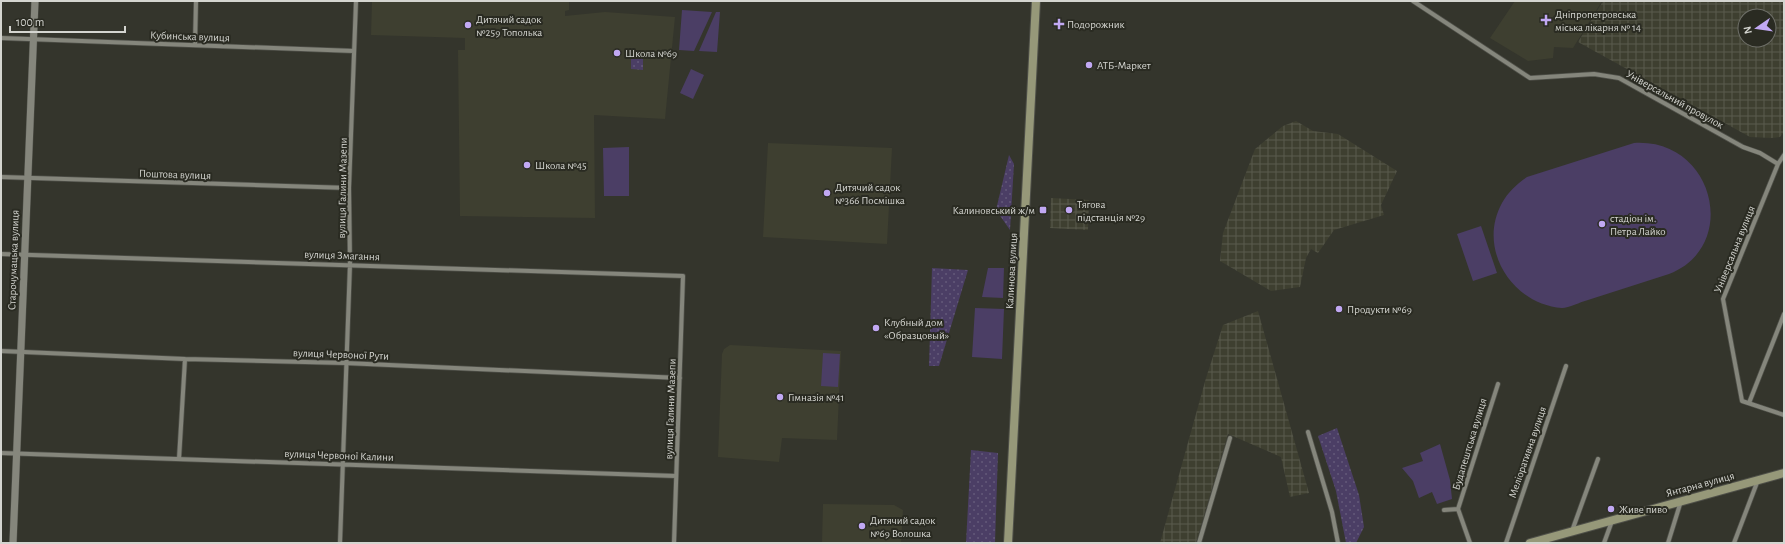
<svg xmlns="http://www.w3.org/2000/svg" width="1785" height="544" viewBox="0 0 1785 544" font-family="'Alegreya Sans',sans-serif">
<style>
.built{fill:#3e3f30}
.industrial{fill:url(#industrial-grid);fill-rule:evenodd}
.grass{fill:url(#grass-dots)}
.park{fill:#4b3e65}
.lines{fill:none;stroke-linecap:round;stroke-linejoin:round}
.minor-casing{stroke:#4f5049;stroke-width:5.5}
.tertiary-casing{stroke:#4f5049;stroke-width:8}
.secondary-casing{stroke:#4f5049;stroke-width:10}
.minor{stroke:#85867c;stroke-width:4}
.tertiary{stroke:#85867c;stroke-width:7}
.secondary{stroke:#969879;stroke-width:8}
.poi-dot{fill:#c1a8f3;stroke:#2a2b22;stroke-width:1.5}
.labels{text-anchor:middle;stroke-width:4;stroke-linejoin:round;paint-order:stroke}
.poi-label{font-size:11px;fill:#d4d5d0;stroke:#2a2b22;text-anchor:start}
.street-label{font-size:11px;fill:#d4d5d0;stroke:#2a2b22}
</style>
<defs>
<pattern id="industrial-grid" width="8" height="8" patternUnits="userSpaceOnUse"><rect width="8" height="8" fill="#3e3f30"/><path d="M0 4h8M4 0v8" fill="none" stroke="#595a4d"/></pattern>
<pattern id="grass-dots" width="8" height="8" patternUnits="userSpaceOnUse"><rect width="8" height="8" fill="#4b3e65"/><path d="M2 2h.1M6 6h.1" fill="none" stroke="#64597a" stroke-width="1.8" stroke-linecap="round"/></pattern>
</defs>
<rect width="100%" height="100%" fill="#34352c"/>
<path class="built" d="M 372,1 L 569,1 L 569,10 L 565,11 L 565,16 L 605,12 L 675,17 L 665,119 L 594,115 L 595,218 L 460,216 L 458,50 L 465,50 L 465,38 L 371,35 Z
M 1515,1 L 1602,1 L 1573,48 L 1554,47 L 1553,58 L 1528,61 L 1490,38 Z
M 768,143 L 892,148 L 887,244 L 763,237 Z
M 730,345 L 841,351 L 837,440 L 782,438 L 779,462 L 718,457 L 722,354 L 724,349 Z
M 823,504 L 894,505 L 903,510 L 901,543 L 822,543 Z"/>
<path class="industrial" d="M 1603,1 L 1784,1 L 1784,132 L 1780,137 L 1772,138 L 1750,137 L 1578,42 ZM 1745,16 L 1769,16 L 1769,40 L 1745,40 Z
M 1296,121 L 1313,131 L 1338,134 L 1397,171 L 1381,205 L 1384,215 L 1334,230 L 1318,253 L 1311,249 L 1306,258 L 1300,287 L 1271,291 L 1220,261 L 1223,233 L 1255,149 L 1283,126 Z
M 1051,198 L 1089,200 L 1088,230 L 1050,228 Z
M 1258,311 L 1309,493 L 1290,497 L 1281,457 L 1228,434 L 1196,543 L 1160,543 L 1206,378 L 1223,325 Z"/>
<path class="grass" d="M 631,58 L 643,58 L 643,70 L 631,69 Z
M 1009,155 L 1014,164 L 1010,230 L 996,210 Z
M 932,268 L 968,270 L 939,366 L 929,366 Z
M 1337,428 L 1359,495 L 1364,527 L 1356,543 L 1346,543 L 1336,491 L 1318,436 Z
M 971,450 L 998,453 L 995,543 L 966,543 Z"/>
<path class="park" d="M 682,10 L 712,12 L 694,51 L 679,50 Z
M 716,12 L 720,12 L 717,52 L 699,51 Z
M 691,69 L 704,75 L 693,99 L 680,93 Z
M 1634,143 C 1715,138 1740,247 1669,274 C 1642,283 1615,291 1588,300 C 1580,302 1569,308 1562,308 C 1511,304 1477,248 1502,203 C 1508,192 1517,184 1527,177 Z
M 629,147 L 629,196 L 604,196 L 603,148 Z
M 1481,226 L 1497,273 L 1473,281 L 1457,234 Z
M 988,268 L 1004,268 L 1003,298 L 982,297 Z
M 975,308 L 1004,309 L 1002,359 L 972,357 Z
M 823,353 L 840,354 L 838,387 L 821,386 Z
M 1440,444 L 1450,480 L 1452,499 L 1437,504 L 1432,492 L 1419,498 L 1413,481 L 1402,468 L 1423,461 L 1420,453 Z"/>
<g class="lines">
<g class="minor-casing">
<path id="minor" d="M 1413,1 L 1530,78 L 1594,74 L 1619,78 L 1743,147 L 1760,153 L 1778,164
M 1,38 L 354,51
M 195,45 L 196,1
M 1784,155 L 1778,164 L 1723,299 L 1742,401 L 1784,415
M 1,177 L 349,188
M 1,254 L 683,276 L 674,543
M 1,351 L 185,359 L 345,363 L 680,378
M 1749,403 L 1784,314
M 1308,432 L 1332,512 L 1338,543
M 1,453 L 676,476
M 179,459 L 185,359
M 1458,509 L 1498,384
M 1444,510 L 1458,509 L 1470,543
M 1572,531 L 1598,459
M 340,543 L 350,264 L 349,188 L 356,1
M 1199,543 L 1230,438
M 1506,543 L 1566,366
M 1604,543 L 1612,521
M 1668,543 L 1681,501
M 1734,543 L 1758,480"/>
</g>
<g class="tertiary-casing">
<path id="tertiary" d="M 13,543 L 35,1"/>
</g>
<g class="secondary-casing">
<path id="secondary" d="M 1008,543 L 1036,1
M 1530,543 L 1784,473"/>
</g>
<use href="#minor" class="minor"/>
<use href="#tertiary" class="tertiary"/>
<use href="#secondary" class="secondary"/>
</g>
<g class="poi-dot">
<path d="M1544 14h4v4h4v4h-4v4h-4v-4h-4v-4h4z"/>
<path d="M1057 18h4v4h4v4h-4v4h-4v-4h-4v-4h4z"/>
<circle cx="468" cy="25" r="4"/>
<circle cx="617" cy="53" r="4"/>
<circle cx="1089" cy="65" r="4"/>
<circle cx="527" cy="165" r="4"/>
<circle cx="827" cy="193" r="4"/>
<rect x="1039" y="206" width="8" height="8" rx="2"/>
<circle cx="1069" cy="210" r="4"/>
<circle cx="1602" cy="224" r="4"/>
<circle cx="1339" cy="309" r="4"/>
<circle cx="876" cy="328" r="4"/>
<circle cx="780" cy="397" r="4"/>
<circle cx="1611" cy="509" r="4"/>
<circle cx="862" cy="526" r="4"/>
</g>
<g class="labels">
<g class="poi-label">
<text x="1555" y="18">Дніпропетровська<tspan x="1555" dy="13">міська лікарня № 14</tspan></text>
<text x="476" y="23">Дитячий садок<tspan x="476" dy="13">№259 Тополька</tspan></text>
<text x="1067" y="28">Подорожник</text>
<text x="625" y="57">Школа №69</text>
<text x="1097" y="69">АТБ-Маркет</text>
<text x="535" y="169">Школа №45</text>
<text x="835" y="191">Дитячий садок<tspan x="835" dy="13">№366 Посмішка</tspan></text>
<text x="1077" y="208">Тягова<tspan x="1077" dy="13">пiдстанцiя №29</tspan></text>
<text x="1035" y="214" text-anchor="end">Калиновський ж/м</text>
<text x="1610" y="222">стадіон ім.<tspan x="1610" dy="13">Петра Лайко</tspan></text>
<text x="1347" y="313">Продукти №69</text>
<text x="884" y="326">Клубный дом<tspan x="884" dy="13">«Образцовый»</tspan></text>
<text x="788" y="401">Гімназія №41</text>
<text x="1619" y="513">Живе пиво</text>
<text x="870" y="524">Дитячий садок<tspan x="870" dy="13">№69 Волошка</tspan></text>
</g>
<g class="street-label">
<text transform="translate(190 36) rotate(2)" y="4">Кубинська вулиця</text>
<text transform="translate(1675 99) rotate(29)" y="4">Універсальний провулок</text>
<text transform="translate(175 174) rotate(2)" y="4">Поштова вулиця</text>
<text transform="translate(342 188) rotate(-89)" y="4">вулиця Галини Мазепи</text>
<text transform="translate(1734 249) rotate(-68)" y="4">Універсальна вулиця</text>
<text transform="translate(342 255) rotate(2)" y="4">вулиця Змагання</text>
<text transform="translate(13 260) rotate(-88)" y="4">Старочумацька вулиця</text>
<text transform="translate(1011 271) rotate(-87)" y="4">Калинова вулиця</text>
<text transform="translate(341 354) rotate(2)" y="4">вулиця Червоної Рути</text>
<text transform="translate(670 409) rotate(-88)" y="4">вулиця Галини Мазепи</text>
<text transform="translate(1469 444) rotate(-73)" y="4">Будапештська вулиця</text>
<text transform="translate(1527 452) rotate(-71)" y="4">Меліоративна вулиця</text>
<text transform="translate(339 455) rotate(2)" y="4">вулиця Червоної Калини</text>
<text transform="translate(1700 484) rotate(-15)" y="4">Янтарна вулиця</text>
</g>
</g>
<rect width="1785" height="544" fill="none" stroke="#d4d5d0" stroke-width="4"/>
<g transform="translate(1757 28) rotate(257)"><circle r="19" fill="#2a2b22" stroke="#6e6f68"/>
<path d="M0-3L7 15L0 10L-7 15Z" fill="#c1a8f3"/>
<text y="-6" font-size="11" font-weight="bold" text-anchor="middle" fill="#d4d5d0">N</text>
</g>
<path d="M10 26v6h115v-6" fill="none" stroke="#d4d5d0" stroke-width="2"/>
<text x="16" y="26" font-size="12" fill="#d4d5d0" stroke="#2a2b22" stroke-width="3" paint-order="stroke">100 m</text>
</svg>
